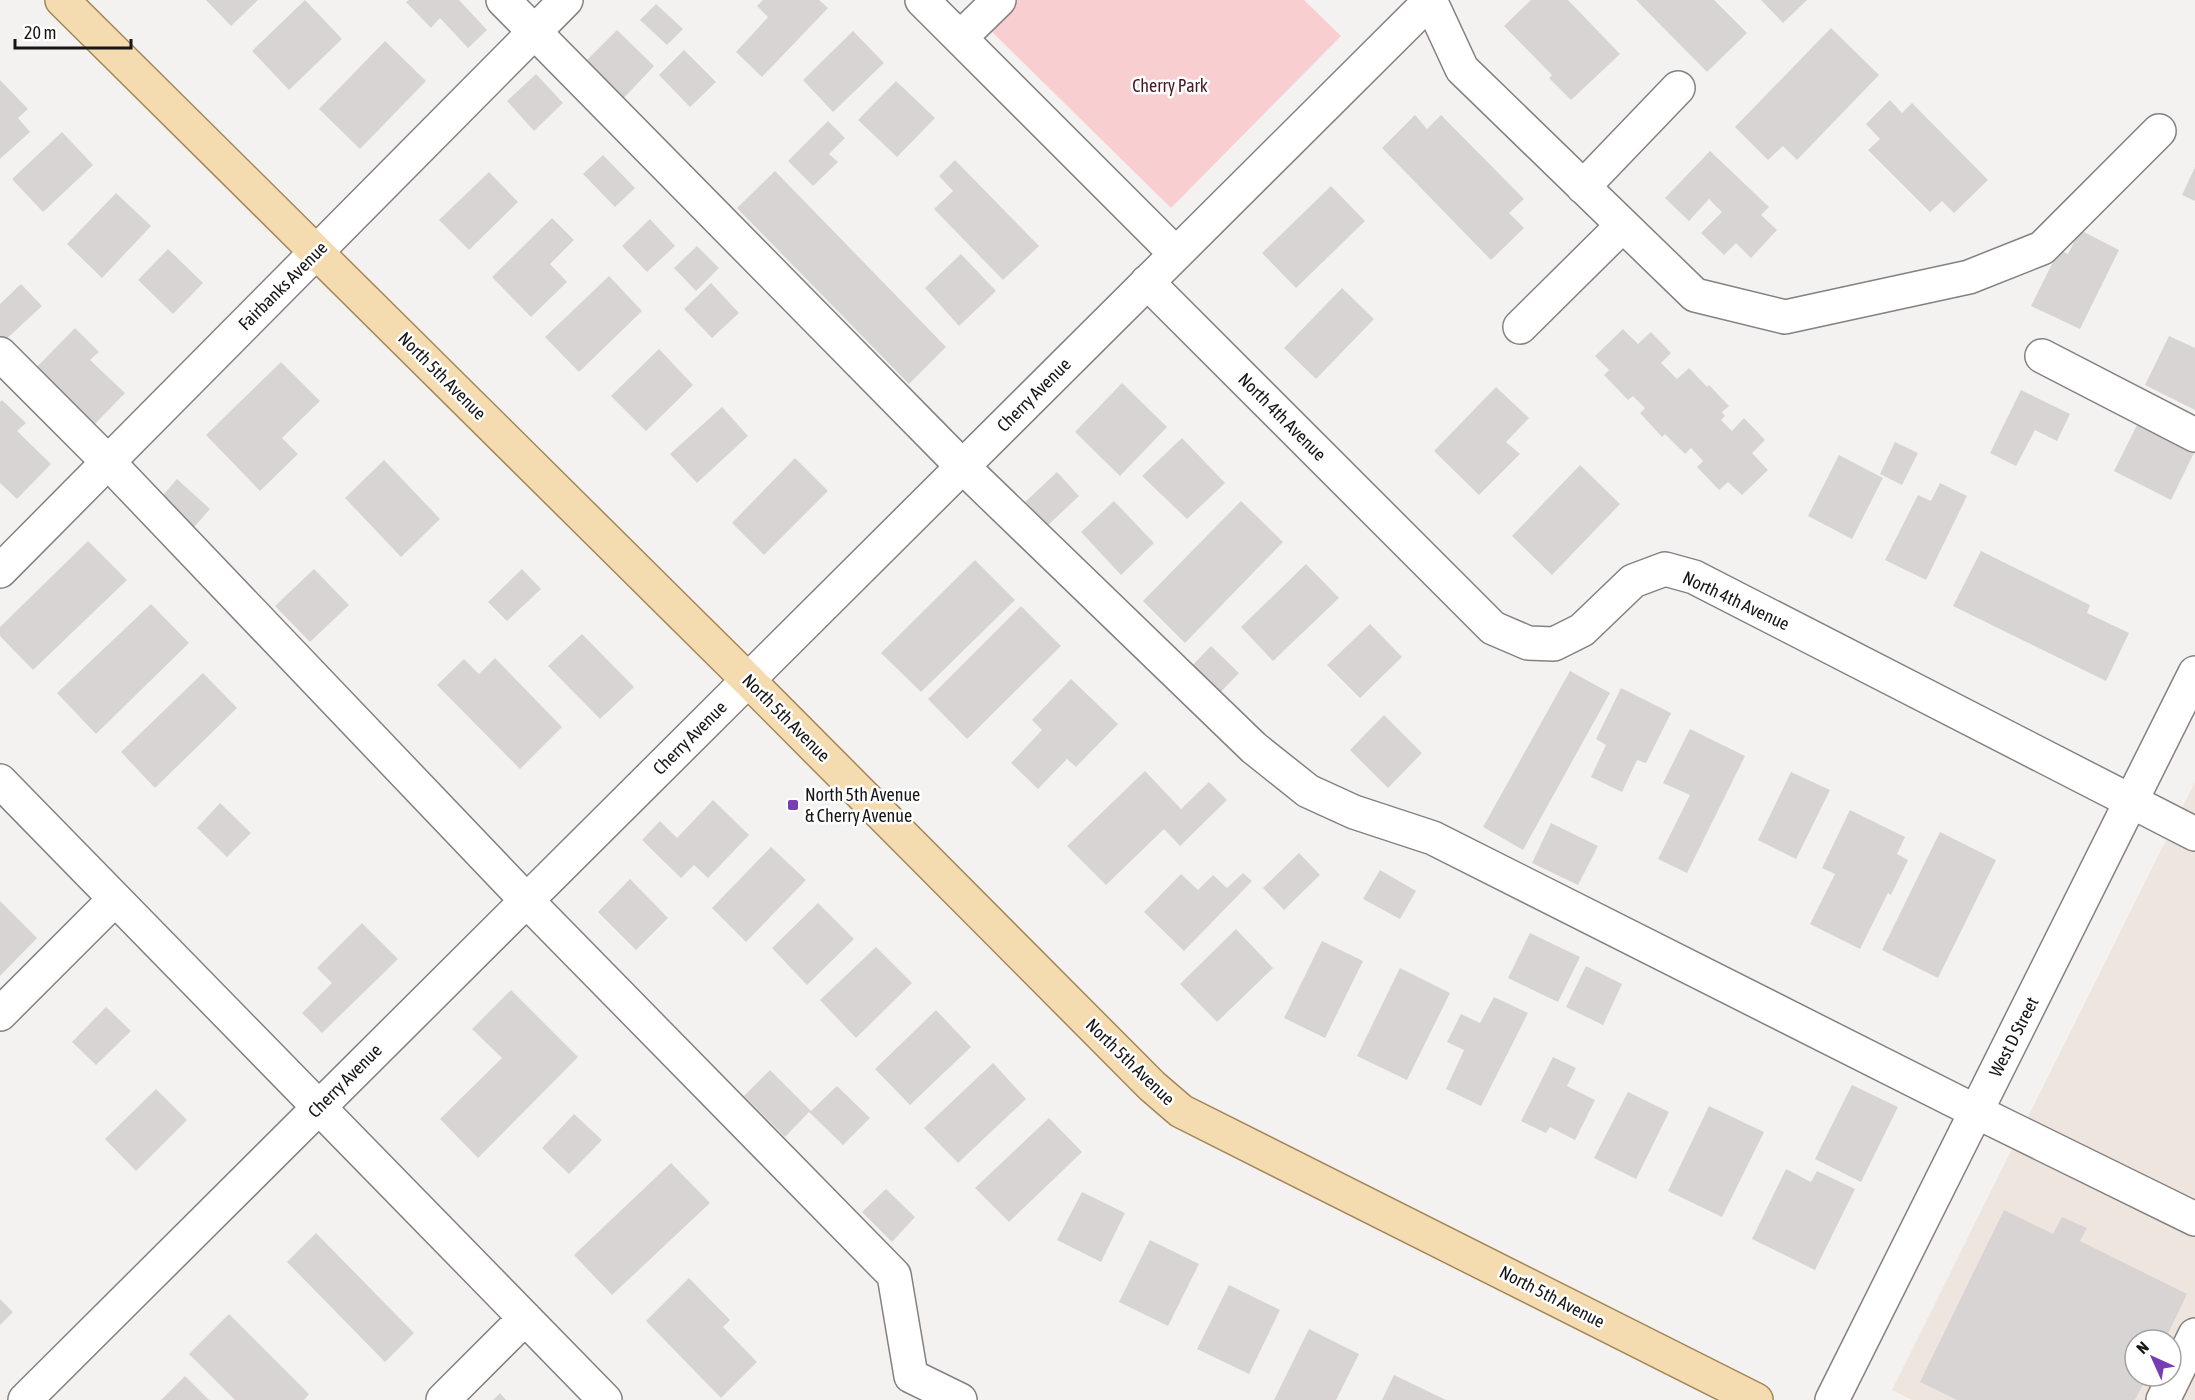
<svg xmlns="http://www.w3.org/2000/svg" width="2195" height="1400" viewBox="0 0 2195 1400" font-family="'Asap Condensed',sans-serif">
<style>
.built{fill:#eee5de;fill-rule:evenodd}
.green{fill:#f8ced1}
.building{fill:#d8d4d3}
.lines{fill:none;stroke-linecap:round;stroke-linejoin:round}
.minor-casing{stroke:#848180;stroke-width:36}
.major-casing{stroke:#a38758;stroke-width:36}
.minor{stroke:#fff;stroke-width:33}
.major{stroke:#f5dcb0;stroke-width:33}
.poi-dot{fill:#783db3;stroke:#fff;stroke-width:2}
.labels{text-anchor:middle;stroke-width:5;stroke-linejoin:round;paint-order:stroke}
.park-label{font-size:18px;fill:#4c1721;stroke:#fff}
.street-label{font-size:18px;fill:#171616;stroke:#fff}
.poi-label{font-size:18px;fill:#171616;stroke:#fff;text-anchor:start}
</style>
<rect width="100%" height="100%" fill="#f4f2f0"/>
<path class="built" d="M 2195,782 L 2195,1400 L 1912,1400 L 1892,1390 ZM 2135,1340 L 2171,1340 L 2171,1376 L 2135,1376 Z"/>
<path class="green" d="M 1017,0 L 1304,0 L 1341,36 L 1171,208 L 989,29 Z"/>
<path class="building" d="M 206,0 L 258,0 L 231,26 Z
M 305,0 L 342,39 L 289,90 L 252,51 Z
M 409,0 L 459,0 L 487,30 L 468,48 L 440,18 L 431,28 L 406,2 Z
M 763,0 L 819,0 L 828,8 L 762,77 L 736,52 L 768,17 L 757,6 Z
M 1531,0 L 1568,0 L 1620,54 L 1571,100 L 1549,78 L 1552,75 L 1504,26 Z
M 1636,0 L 1714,0 L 1747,33 L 1707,72 Z
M 1761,0 L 1807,0 L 1783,23 Z
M 656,4 L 683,29 L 667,45 L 640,20 Z
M 1831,28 L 1879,75 L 1797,160 L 1783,146 L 1768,160 L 1735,127 Z
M 617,30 L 654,66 L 621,101 L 583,64 Z
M 853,31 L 884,63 L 833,112 L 803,80 Z
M 385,41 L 426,81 L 360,149 L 319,109 Z
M 684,50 L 716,82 L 690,107 L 659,75 Z
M 536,74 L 563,103 L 534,131 L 507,101 Z
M 0,80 L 28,109 L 18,118 L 30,132 L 0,159 Z
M 896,81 L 935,118 L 897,157 L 858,120 Z
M 1890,100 L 1902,113 L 1912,103 L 1988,180 L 1954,213 L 1942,201 L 1930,212 L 1868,150 L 1880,139 L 1866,124 Z
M 1415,115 L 1427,129 L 1441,115 L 1524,199 L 1509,213 L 1524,228 L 1491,260 L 1382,148 Z
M 828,121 L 845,138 L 829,154 L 838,162 L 813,186 L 788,161 Z
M 62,132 L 93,165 L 43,212 L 12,179 Z
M 1710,151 L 1769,207 L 1761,215 L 1777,230 L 1751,258 L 1736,243 L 1724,255 L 1701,233 L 1722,212 L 1709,199 L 1689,221 L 1665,198 Z
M 603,155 L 635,188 L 615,207 L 583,174 Z
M 955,160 L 1039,246 L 1003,280 L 934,209 L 953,191 L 939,176 Z
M 2195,167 L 2195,201 L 2182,195 Z
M 775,171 L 946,347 L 909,384 L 737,208 Z
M 489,172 L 518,202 L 469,250 L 439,220 Z
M 1331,186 L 1365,221 L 1296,288 L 1262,253 Z
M 116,193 L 151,226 L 102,278 L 67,244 Z
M 552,218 L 574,240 L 550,264 L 567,282 L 531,317 L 492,277 Z
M 650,219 L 675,246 L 647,272 L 622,246 Z
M 2080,230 L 2119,250 L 2080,329 L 2031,306 L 2059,250 L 2068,254 Z
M 697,246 L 719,268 L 696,291 L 674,268 Z
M 168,249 L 203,283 L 173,314 L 138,280 Z
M 961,254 L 996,291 L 959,326 L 925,288 Z
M 609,276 L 642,311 L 579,372 L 545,337 Z
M 711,283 L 739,313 L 712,338 L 684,309 Z
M 21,284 L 42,306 L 2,343 L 0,340 L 0,304 Z
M 1342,288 L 1374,319 L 1316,379 L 1284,348 Z
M 75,328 L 99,352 L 90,360 L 125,393 L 89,430 L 31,373 Z
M 1623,329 L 1638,344 L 1651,332 L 1671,353 L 1661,363 L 1677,379 L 1689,368 L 1707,387 L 1709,385 L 1729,406 L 1722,412 L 1725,416 L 1721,420 L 1732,431 L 1744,418 L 1765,440 L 1752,453 L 1768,470 L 1742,495 L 1728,482 L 1719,490 L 1697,467 L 1703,461 L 1691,448 L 1685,454 L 1665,434 L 1662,437 L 1640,413 L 1645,408 L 1633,396 L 1628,400 L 1604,375 L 1609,370 L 1595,356 Z
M 2169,336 L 2195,348 L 2195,410 L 2145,385 Z
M 659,349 L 693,385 L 646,431 L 611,396 Z
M 281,362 L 320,401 L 282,438 L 298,454 L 260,491 L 206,435 Z
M 1122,383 L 1167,427 L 1120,476 L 1075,432 Z
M 1496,387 L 1529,418 L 1506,442 L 1520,454 L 1479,495 L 1434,451 Z
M 2021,390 L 2070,414 L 2057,441 L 2035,430 L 2016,466 L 1990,453 Z
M 2,400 L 26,423 L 17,431 L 51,464 L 17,499 L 0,483 L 0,402 Z
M 722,407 L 748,436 L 697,483 L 670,454 Z
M 2137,425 L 2194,453 L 2171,500 L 2114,471 Z
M 1182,438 L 1225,483 L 1187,519 L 1142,476 Z
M 1895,442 L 1918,453 L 1902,485 L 1880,474 Z
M 1839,455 L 1883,478 L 1852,539 L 1808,516 Z
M 795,458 L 828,491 L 764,555 L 732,523 Z
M 384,460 L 440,519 L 401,557 L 345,498 Z
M 1580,465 L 1620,504 L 1552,575 L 1512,536 Z
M 1057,472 L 1079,496 L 1046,527 L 1024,503 Z
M 177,479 L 210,509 L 189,533 L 156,503 Z
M 1940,483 L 1967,496 L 1926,580 L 1885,560 L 1918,495 L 1931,501 Z
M 1114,501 L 1154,543 L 1121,575 L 1081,532 Z
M 1241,501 L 1283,542 L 1185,643 L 1143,601 Z
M 88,541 L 127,580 L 33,670 L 0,636 L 0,627 Z
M 1981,551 L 2090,605 L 2087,613 L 2129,633 L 2106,681 L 1953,606 Z
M 975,560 L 1015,600 L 921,692 L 881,653 Z
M 1306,564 L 1339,598 L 1273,661 L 1241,627 Z
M 314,569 L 349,605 L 310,642 L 275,606 Z
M 522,569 L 541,589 L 507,621 L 488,602 Z
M 151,604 L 189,643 L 96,734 L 57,693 Z
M 1021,606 L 1061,646 L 967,739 L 928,699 Z
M 1370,624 L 1402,657 L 1360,698 L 1327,665 Z
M 582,634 L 634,687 L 600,719 L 548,666 Z
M 1211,646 L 1239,673 L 1217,696 L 1189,669 Z
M 495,658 L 562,727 L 520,769 L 437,685 L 464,659 L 479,674 Z
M 1570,671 L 1610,693 L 1523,850 L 1483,827 Z
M 203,673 L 237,708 L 155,788 L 121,752 Z
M 1071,679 L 1118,724 L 1076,767 L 1067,759 L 1038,789 L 1011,763 L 1042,730 L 1032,720 Z
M 1621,688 L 1671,713 L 1646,763 L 1637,760 L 1622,792 L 1591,777 L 1606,745 L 1596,739 Z
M 1384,715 L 1422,753 L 1388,788 L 1350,750 Z
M 1690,729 L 1745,756 L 1687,873 L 1658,859 L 1690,795 L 1663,783 Z
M 1145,771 L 1181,809 L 1209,782 L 1227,800 L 1180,846 L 1164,829 L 1106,885 L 1067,846 Z
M 1791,772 L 1830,790 L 1796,859 L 1758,840 Z
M 713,800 L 749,835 L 708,878 L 694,865 L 681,878 L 642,840 L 660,821 L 677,838 Z
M 220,803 L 251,833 L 227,857 L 197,828 Z
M 1850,810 L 1905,837 L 1897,854 L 1908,860 L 1891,895 L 1888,893 L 1860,949 L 1810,924 L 1835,874 L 1822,868 Z
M 1551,823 L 1598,846 L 1578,885 L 1532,863 Z
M 1940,832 L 1996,860 L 1938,978 L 1882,950 Z
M 771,847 L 806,880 L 746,942 L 712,908 Z
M 1299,853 L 1320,875 L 1284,910 L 1263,888 Z
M 1380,870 L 1416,891 L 1400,919 L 1363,899 Z
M 1243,873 L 1252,881 L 1184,951 L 1144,912 L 1181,874 L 1198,890 L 1213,875 L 1227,888 Z
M 630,879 L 668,918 L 636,950 L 598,912 Z
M 0,901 L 37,938 L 0,976 Z
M 818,903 L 854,939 L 807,985 L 772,948 Z
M 362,923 L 398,959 L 322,1033 L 302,1013 L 332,983 L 317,968 Z
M 1236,929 L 1273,968 L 1217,1022 L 1180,984 Z
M 1530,933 L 1580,957 L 1558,1002 L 1508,978 Z
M 1322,941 L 1363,961 L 1325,1038 L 1284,1018 Z
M 876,947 L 912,983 L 856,1038 L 820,1000 Z
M 1586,966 L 1622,984 L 1603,1025 L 1566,1007 Z
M 1400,968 L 1450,993 L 1407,1080 L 1357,1056 Z
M 511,990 L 578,1057 L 478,1158 L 440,1119 L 502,1058 L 472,1029 Z
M 1494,997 L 1528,1013 L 1481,1106 L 1446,1089 L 1464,1050 L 1447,1042 L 1461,1014 L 1480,1023 Z
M 106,1007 L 131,1031 L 96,1065 L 72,1042 Z
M 936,1010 L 971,1047 L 910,1105 L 875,1069 Z
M 1553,1057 L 1576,1068 L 1567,1086 L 1595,1100 L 1575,1140 L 1550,1127 L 1546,1133 L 1521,1121 Z
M 993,1063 L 1026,1099 L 958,1163 L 924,1128 Z
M 770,1070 L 811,1111 L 837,1086 L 870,1118 L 843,1145 L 809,1112 L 785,1137 L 744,1096 Z
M 1852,1085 L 1898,1107 L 1861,1182 L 1815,1159 Z
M 156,1089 L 187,1120 L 136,1171 L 105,1139 Z
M 1628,1092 L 1669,1112 L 1636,1179 L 1594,1158 Z
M 1709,1106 L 1764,1132 L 1722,1217 L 1668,1191 Z
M 574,1114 L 602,1140 L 569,1174 L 542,1148 Z
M 1049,1118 L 1082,1152 L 1009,1222 L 975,1188 Z
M 671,1163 L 710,1203 L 612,1295 L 574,1255 Z
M 1786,1169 L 1811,1182 L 1817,1171 L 1855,1189 L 1815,1270 L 1752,1239 Z
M 886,1189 L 915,1217 L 892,1242 L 862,1212 Z
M 1082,1192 L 1125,1213 L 1101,1262 L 1057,1240 Z
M 2004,1210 L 2053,1234 L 2062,1217 L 2087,1228 L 2080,1241 L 2187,1294 L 2165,1340 L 2135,1340 L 2135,1376 L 2147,1376 L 2135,1400 L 1957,1400 L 1920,1382 Z
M 316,1233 L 414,1333 L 385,1362 L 287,1262 Z
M 1150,1240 L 1199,1264 L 1168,1326 L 1119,1302 Z
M 689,1278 L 730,1320 L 723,1327 L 757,1362 L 721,1398 L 646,1321 Z
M 1229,1285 L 1280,1310 L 1249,1374 L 1197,1349 Z
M 0,1299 L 13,1312 L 0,1325 Z
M 229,1314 L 309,1394 L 304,1400 L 235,1400 L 189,1354 Z
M 1309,1329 L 1359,1354 L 1336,1400 L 1274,1400 Z
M 1394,1375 L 1446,1400 L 1382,1400 Z
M 185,1376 L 209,1400 L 161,1400 Z
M 500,1393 L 506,1400 L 493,1400 Z"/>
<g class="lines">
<g class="minor-casing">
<path id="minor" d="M 503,0 L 963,467 L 1254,748 L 1308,791 L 1354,812 L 1433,838 L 1977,1112 L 2195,1219
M 922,0 L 1176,254
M 1430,0 L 1462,69 L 1695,295 L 1785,317 L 1969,277 L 2042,248 L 2159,131
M 960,38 L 999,0
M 1583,187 L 1678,88
M 1147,282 L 1493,628 L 1528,643 L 1554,644 L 1582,630 L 1633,581 L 1665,569 L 1694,577 L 2195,834
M 1520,327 L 1623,225
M 0,354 L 108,462 L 527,901 L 894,1275 L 911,1376 L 960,1400
M 2042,356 L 2195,435
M 0,571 L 566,0
M 0,781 L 605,1400
M 0,1014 L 115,899
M 25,1400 L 1431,0
M 443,1400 L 525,1318
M 1832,1400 L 2195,673
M 2163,1400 L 2195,1335"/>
</g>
<g class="major-casing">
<path id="major" d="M 62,0 L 748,680 L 1152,1086 L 1181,1111 L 1756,1400"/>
</g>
<use href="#minor" class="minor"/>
<use href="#major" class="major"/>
</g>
<rect class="poi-dot" x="787" y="799" width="12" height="12" rx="3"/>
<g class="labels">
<g class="park-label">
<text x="1170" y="92">Cherry Park</text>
</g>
<g class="street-label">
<text transform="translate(283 286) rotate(-45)" y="6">Fairbanks Avenue</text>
<text transform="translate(442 376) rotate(45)" y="6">North 5th Avenue</text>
<text transform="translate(1034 395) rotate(-45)" y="6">Cherry Avenue</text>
<text transform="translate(1282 417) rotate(45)" y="6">North 4th Avenue</text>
<text transform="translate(1736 601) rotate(25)" y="6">North 4th Avenue</text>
<text transform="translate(786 718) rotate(45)" y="6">North 5th Avenue</text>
<text transform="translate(690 738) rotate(-45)" y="6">Cherry Avenue</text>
<text transform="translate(2014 1037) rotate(-63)" y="6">West D Street</text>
<text transform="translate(1130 1062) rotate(44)" y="6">North 5th Avenue</text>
<text transform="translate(345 1081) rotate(-45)" y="6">Cherry Avenue</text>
<text transform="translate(1552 1297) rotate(27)" y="6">North 5th Avenue</text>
</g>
<g class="poi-label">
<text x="805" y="801">North 5th Avenue<tspan x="805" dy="21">&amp; Cherry Avenue</tspan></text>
</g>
</g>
<g transform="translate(2153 1358) rotate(315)"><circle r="28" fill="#ffffff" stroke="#a2a2a2" stroke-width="1.5"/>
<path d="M0-4.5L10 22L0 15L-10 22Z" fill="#783db3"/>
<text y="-9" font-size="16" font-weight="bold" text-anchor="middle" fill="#171616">N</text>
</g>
<path d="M15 39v9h116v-9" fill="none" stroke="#171616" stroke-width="3"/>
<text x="24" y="39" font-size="18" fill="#171616" stroke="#ffffff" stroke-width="4.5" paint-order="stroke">20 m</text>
</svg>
